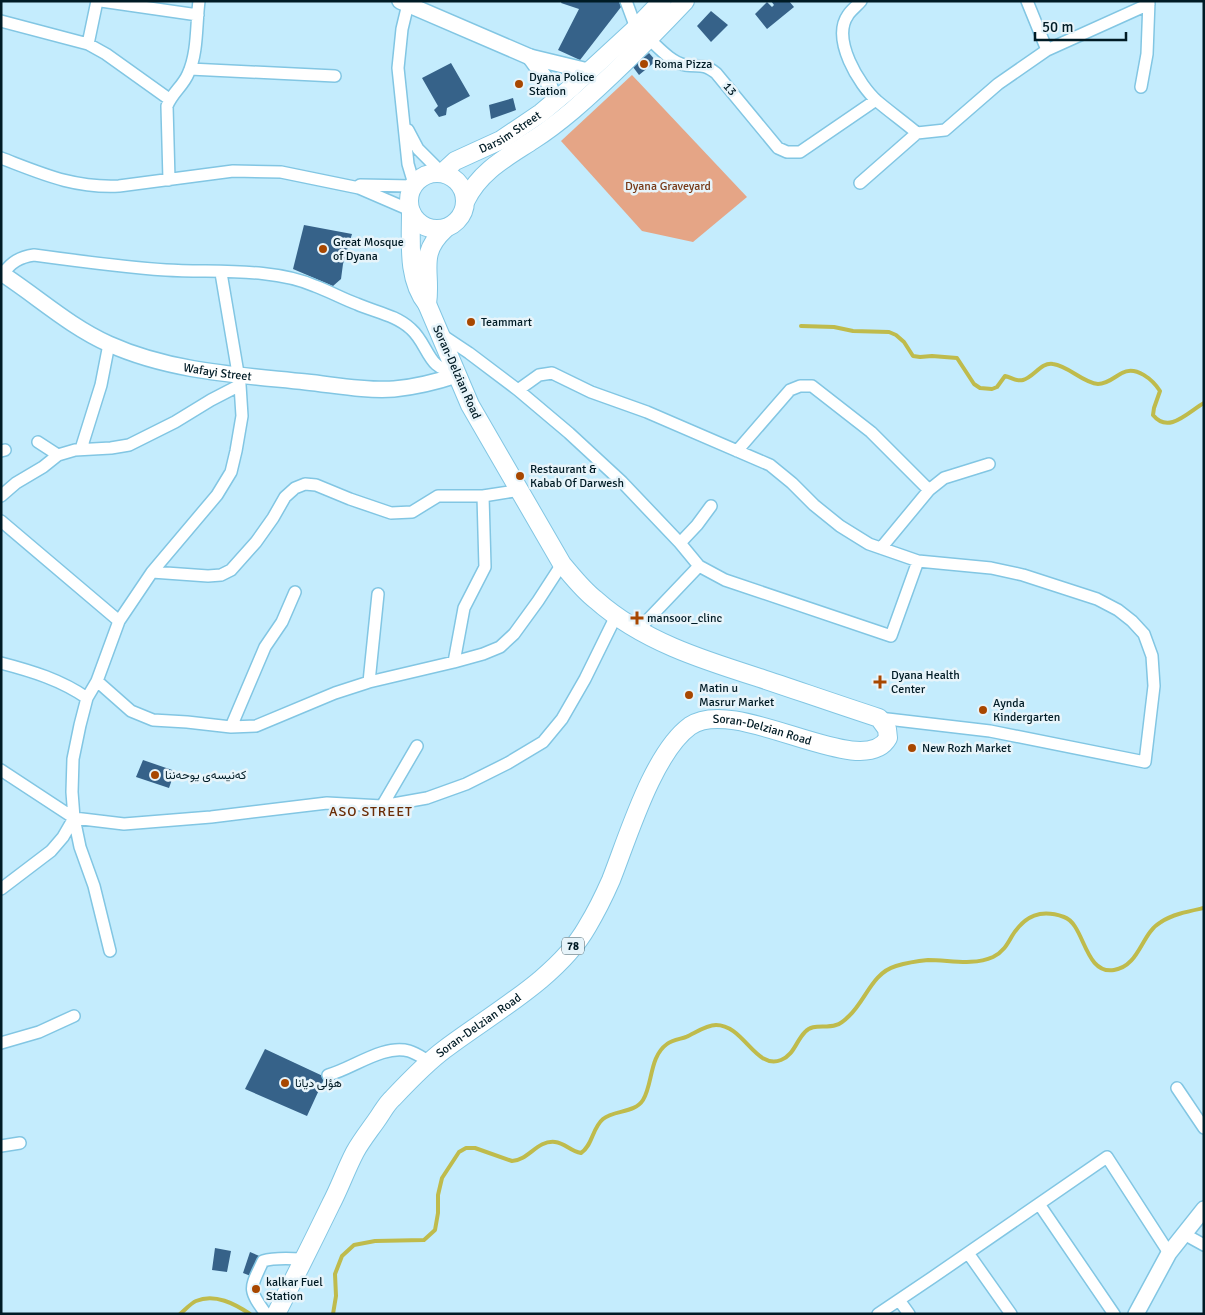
<svg xmlns="http://www.w3.org/2000/svg" width="1205" height="1315" viewBox="0 0 1205 1315" font-family="Signika,Vazirmatn,sans-serif">
<style>
.green{fill:#e5a586}
.lines{fill:none;stroke-linecap:round;stroke-linejoin:round}
.stream{stroke:#bfbb4c;stroke-width:4}
.building{fill:#366289}
.street-casing{stroke:#82c6e3;stroke-width:14}
.secondary-casing{stroke:#82c6e3;stroke-width:18}
.primary-casing{stroke:#82c6e3;stroke-width:20}
.street{stroke:#fff;stroke-width:11}
.secondary{stroke:#fff;stroke-width:15}
.primary{stroke:#fff;stroke-width:18}
.poi-dot{fill:#a84700;stroke:#e7f4fa;stroke-width:2}
.labels{text-anchor:middle;stroke-width:5;stroke-linejoin:round;paint-order:stroke}
.shield{fill:#e7f4fa;stroke:#455c65;stroke-width:1}
.shield-label{font-size:11px;font-weight:bold;fill:#001b25}
.poi-label{font-size:12px;fill:#001b25;stroke:#e7f4fa;text-anchor:start}
.street-label{font-size:12px;fill:#001b25;stroke:#e7f4fa}
.park-label{font-size:12px;fill:#773a18;stroke:#e7f4fa}
.neighbourhood-label{font-size:14px;letter-spacing:1px;fill:#6a2c05;stroke:#e7f4fa}
</style>
<rect width="100%" height="100%" fill="#c4ecfd"/>
<path class="green" d="M 632,75 L 747,197 L 693,242 L 642,231 L 561,141 Z"/>
<g class="lines">
<path class="stream" d="M 801,326 L 834,327 L 853,331 L 889,332 L 896,335 L 904,342 L 913,356 L 920,357 L 932,356 L 957,358 L 974,384 L 980,388 L 992,389 L 997,387 L 1005,376 C 1011,377 1016,382 1023,380 C 1034,377 1041,362 1053,364 C 1069,366 1083,383 1098,384 C 1108,384 1114,377 1122,373 C 1136,365 1153,380 1160,391 L 1154,408 L 1153,415 C 1169,435 1189,411 1204,403
M 180,1314 C 185,1310 191,1303 196,1301 C 215,1293 235,1304 250,1314
M 333,1314 L 336,1296 L 335,1274 L 342,1256 L 354,1245 L 375,1241 L 424,1240 L 435,1230 L 438,1213 L 438,1195 L 442,1178 L 459,1152 L 466,1148 L 475,1148 L 512,1161 C 529,1160 537,1140 555,1142 C 565,1143 570,1151 581,1153 C 593,1145 592,1128 603,1119 C 614,1110 635,1113 643,1100 C 653,1084 649,1057 667,1044 C 672,1040 680,1039 686,1037 C 695,1033 706,1025 716,1025 C 744,1025 755,1070 781,1060 C 794,1055 796,1041 805,1032 C 813,1023 825,1029 836,1025 C 840,1024 846,1019 849,1016 C 866,1000 872,973 896,966 C 906,963 918,961 928,960 C 950,960 973,966 993,957 C 1003,952 1007,945 1012,936 C 1025,915 1041,909 1064,917 C 1085,924 1084,975 1114,970 C 1140,966 1141,933 1161,922 C 1173,914 1190,911 1204,908"/>
</g>
<path class="building" d="M 562,1 L 619,1 L 621,7 L 580,60 L 558,50 L 579,9 L 561,3 Z
M 771,1 L 789,1 L 794,7 L 767,29 L 755,14 L 767,2 L 772,7 L 774,5 Z
M 711,11 L 728,25 L 711,42 L 697,26 Z
M 649,53 L 656,61 L 639,75 L 633,67 Z
M 451,63 L 470,96 L 447,108 L 446,115 L 439,117 L 434,110 L 438,106 L 422,78 Z
M 513,98 L 516,110 L 491,119 L 489,105 Z
M 304,225 L 352,234 L 343,264 L 341,279 L 333,286 L 293,269 Z
M 143,760 L 175,771 L 169,788 L 136,777 Z
M 265,1049 L 325,1077 L 307,1116 L 245,1089 Z
M 215,1248 L 231,1251 L 227,1272 L 212,1270 Z
M 250,1252 L 264,1258 L 256,1278 L 243,1273 Z"/>
<g class="lines">
<g class="street-casing">
<path id="street" d="M 101,1 L 198,15
M 626,1 L 636,28
M 861,1 C 857,6 851,10 848,15 C 831,39 859,85 877,101 C 890,112 904,122 917,133 L 945,130 L 998,84 L 1047,50 L 1149,4
M 1027,1 L 1047,50
M 408,4 L 402,29 L 398,68 L 408,164 L 414,184
M 1,21 L 88,44 L 106,54 L 169,99
M 649,39 C 659,48 671,62 685,65 C 700,67 703,63 716,73 L 778,148 L 787,152 L 800,152 L 876,100
M 88,44 L 97,1
M 190,69 L 335,76
M 1141,87 L 1147,54 L 1149,1
M 408,130 L 418,149 L 442,173
M 1,158 C 43,174 73,188 119,186 L 233,171 L 281,172 L 359,188 L 410,210
M 169,180 L 167,106 C 172,93 183,86 188,74 C 198,53 196,24 199,1
M 860,183 L 917,133
M 360,185 L 413,186
M 3,274 C 11,262 20,257 34,255 C 78,261 122,267 166,270 C 213,273 272,267 315,286 C 329,291 343,299 357,304 C 375,312 396,315 411,329 C 429,345 428,372 455,370
M 442,335 L 469,353 L 518,390 L 569,433 L 622,482 L 680,543 L 699,566 L 725,580 L 891,636 L 918,561
M 518,390 L 539,375 L 552,373 L 591,392 L 647,412 L 770,465 L 792,483 L 814,505 L 840,526 L 869,544 L 918,561 L 991,568 L 1023,575 L 1097,599 L 1118,610 L 1132,621 L 1144,634 L 1152,656 L 1154,686 L 1145,762 L 990,731 L 879,718
M 38,442 L 58,455
M 81,449 L 101,385 L 109,344
M 1,451 L 5,450
M 737,451 L 790,390 L 800,386 L 812,386 L 871,432 L 929,490 L 881,548
M 929,490 L 944,478 L 989,464
M 1,496 L 16,483 L 43,467 L 58,455 L 75,450 L 111,448 L 129,445 L 175,422 L 211,400 L 240,385
M 1,521 L 119,621
M 680,543 L 697,525 L 711,506
M 152,572 L 208,576 L 221,575 L 231,570 L 256,542 L 273,518 L 285,497 L 295,488 L 305,484 L 316,485 L 350,499 L 391,513 L 412,512 L 438,496 L 483,496 L 521,490
M 639,629 L 699,566
M 454,662 L 464,608 L 485,567 L 483,496
M 1,663 C 32,671 61,680 87,698
M 97,681 L 131,711 L 153,720 L 187,722 L 231,727 L 256,726 L 335,693 L 369,682 L 454,662 L 483,654 L 500,647 L 514,634 L 538,601 L 562,564
M 369,682 L 378,594
M 231,727 L 265,647 L 282,622 L 295,592
M 1,770 L 74,818 L 124,824 L 211,817 L 327,803 L 382,806 L 427,798 L 466,784 L 508,763 L 543,742 L 562,719 L 585,679 L 616,616
M 382,806 L 417,746
M 1,889 L 51,851 L 63,837 L 74,818
M 110,951 L 94,886 L 80,847 L 74,818 L 72,792 L 73,759 L 80,725 L 87,698 L 97,681 L 119,621 L 152,572 L 217,495 L 231,472 L 236,451 L 242,416 L 240,385 L 221,273
M 1,1043 L 39,1032 L 74,1016
M 328,1075 C 352,1069 383,1044 409,1051 C 416,1053 423,1058 430,1062
M 1177,1088 L 1204,1128
M 1,1146 L 20,1143
M 1039,1204 L 1114,1314
M 1184,1234 L 1204,1245
M 968,1253 L 1011,1314
M 899,1300 L 909,1314
M 266,1314 C 247,1288 250,1289 263,1261 C 276,1257 290,1259 304,1259
M 878,1314 L 933,1277 L 1107,1157 L 1169,1253"/>
</g>
<g class="secondary-casing">
<g id="secondary">
<path d="M 400,1 L 530,57 L 588,71"/>
<path d="M 530,57 L 548,82 L 555,101"/>
<path id="s1" d="M 1,273 C 38,297 69,326 109,344 C 171,372 240,375 306,382 C 335,385 365,391 394,389 C 416,387 436,382 457,375"/>
<path d="M 1136,1314 L 1169,1253 L 1204,1209"/>
</g>
</g>
<g class="primary-casing">
<g id="primary">
<circle cx="437" cy="201" r="28"/>
<path id="s2" d="M 442,173 L 455,161 L 501,140 L 541,113 L 572,87 L 636,28 L 662,1"/>
<path d="M 466,200 C 480,171 507,157 533,140 C 547,131 560,121 573,110 C 612,76 649,39 685,1"/>
<path d="M 427,304 C 432,272 417,255 445,229"/>
<path id="s3" d="M 276,1314 C 295,1277 313,1241 331,1204 C 340,1187 346,1169 355,1152 C 361,1141 369,1131 376,1121 C 382,1113 386,1104 393,1098 C 409,1081 426,1063 445,1049 C 491,1014 558,978 587,927 C 596,912 604,896 611,880 C 628,837 653,753 690,726 C 736,694 863,783 888,738 L 887,729 L 879,718 C 839,705 799,691 760,678 C 703,660 642,641 596,600 C 583,590 573,577 562,564 L 470,405 L 427,304 C 407,279 411,243 411,212"/>
</g>
</g>
<use href="#street" class="street"/>
<use href="#secondary" class="secondary"/>
<use href="#primary" class="primary"/>
</g>
<g class="poi-dot">
<circle cx="644" cy="64" r="5"/>
<circle cx="519" cy="84" r="5"/>
<circle cx="323" cy="249" r="5"/>
<circle cx="471" cy="322" r="5"/>
<circle cx="520" cy="476" r="5"/>
<path d="M634.5 610.5h5v5h5v5h-5v5h-5v-5h-5v-5h5z"/>
<path d="M877.5 674.5h5v5h5v5h-5v5h-5v-5h-5v-5h5z"/>
<circle cx="689" cy="695" r="5"/>
<circle cx="983" cy="710" r="5"/>
<circle cx="912" cy="748" r="5"/>
<circle cx="155" cy="775" r="5"/>
<circle cx="285" cy="1083" r="5"/>
<circle cx="256" cy="1289" r="5"/>
</g>
<g class="labels">
<rect class="shield" x="562" y="937.5" width="22" height="17" rx="4"/>
<g class="shield-label">
<text x="573" y="950">78</text>
</g>
<g class="poi-label">
<text x="654" y="68">Roma Pizza</text>
<text x="529" y="81">Dyana Police<tspan x="529" dy="14">Station</tspan></text>
<text x="333" y="246">Great Mosque<tspan x="333" dy="14">of Dyana</tspan></text>
<text x="481" y="326">Teammart</text>
<text x="530" y="473">Restaurant &amp;<tspan x="530" dy="14">Kabab Of Darwesh</tspan></text>
<text x="647" y="622">mansoor_clinc</text>
<text x="891" y="679">Dyana Health<tspan x="891" dy="14">Center</tspan></text>
<text x="699" y="692">Matin u<tspan x="699" dy="14">Masrur Market</tspan></text>
<text x="993" y="707">Aynda<tspan x="993" dy="14">Kindergarten</tspan></text>
<text x="922" y="752">New Rozh Market</text>
<text x="165" y="779">کەنیسەی یوحەننا</text>
<text x="295" y="1087">هؤلى ديانا</text>
<text x="266" y="1286">kalkar Fuel<tspan x="266" dy="14">Station</tspan></text>
</g>
<g class="street-label">
<text transform="translate(730 89) rotate(50)" y="4">13</text>
<text dy="4" stroke="none"><textPath href="#s2" startOffset="80">Darsim Street</textPath></text>
<text dy="4" stroke="none"><textPath href="#s1" startOffset="242">Wafayi Street</textPath></text>
<text transform="translate(457 372) rotate(66)" y="4">Soran-Delzian Road</text>
<text dy="4" stroke="none"><textPath href="#s3" startOffset="809">Soran-Delzian Road</textPath></text>
<text dy="4" stroke="none"><textPath href="#s3" startOffset="359">Soran-Delzian Road</textPath></text>
</g>
<g class="park-label">
<text x="668" y="190">Dyana Graveyard</text>
</g>
<g class="neighbourhood-label">
<text x="371" y="816">ASO STREET</text>
</g>
</g>
<rect width="1205" height="1315" fill="none" stroke="#001b25" stroke-width="5"/>
<path d="M1035 32v8h91v-8" fill="none" stroke="#001b25" stroke-width="2.5"/>
<text x="1042" y="32" font-size="15" fill="#001b25" stroke="#e7f4fa" stroke-width="4" paint-order="stroke">50 m</text>
</svg>
